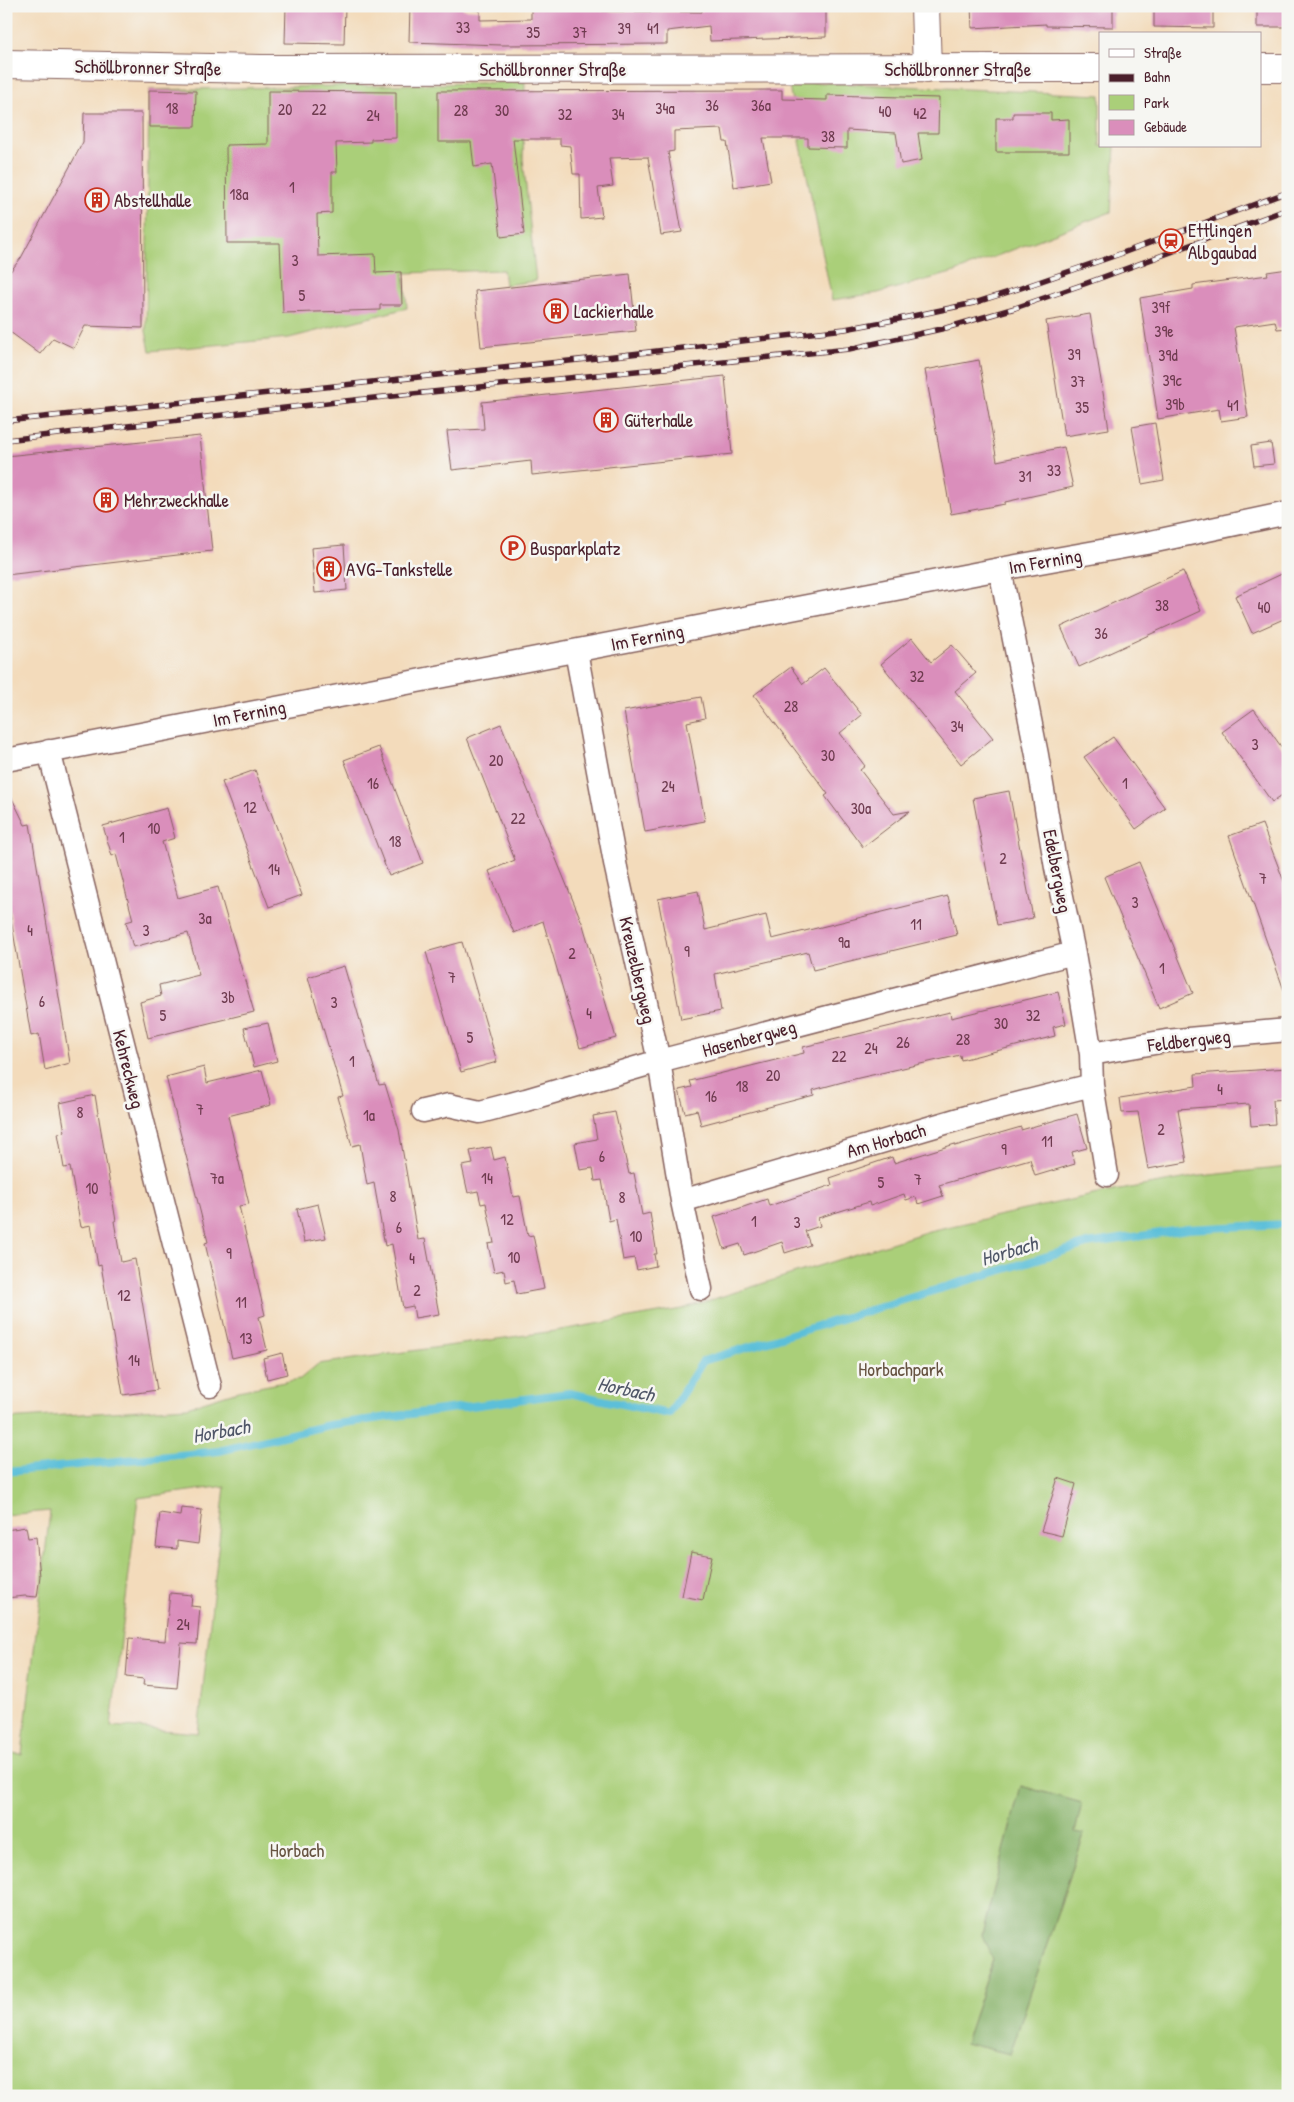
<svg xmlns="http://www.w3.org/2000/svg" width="1294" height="2102" viewBox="0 0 1294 2102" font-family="'Patrick Hand',sans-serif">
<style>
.green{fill:#aacf79;stroke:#7a7752;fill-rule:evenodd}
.forest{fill:#87b269;stroke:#68684a}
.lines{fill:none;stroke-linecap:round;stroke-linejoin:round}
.stream{stroke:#5bbfd9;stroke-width:8}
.building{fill:#da8ebb}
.street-casing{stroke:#85615d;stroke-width:25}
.secondary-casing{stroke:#85615d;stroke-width:30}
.street{stroke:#fff;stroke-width:22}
.secondary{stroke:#fff;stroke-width:28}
.rail-casing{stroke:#4a1f2b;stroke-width:5.5}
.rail{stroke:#f6f6f2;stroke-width:4;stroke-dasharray:11;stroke-linecap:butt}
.labels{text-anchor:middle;stroke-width:5;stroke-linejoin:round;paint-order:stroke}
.number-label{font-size:16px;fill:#6e3b4f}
.street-label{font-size:19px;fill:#4a1f2b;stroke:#f6f6f2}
.poi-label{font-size:19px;fill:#4a1f2b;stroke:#f6f6f2;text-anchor:start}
.park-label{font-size:19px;fill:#675442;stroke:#f6f6f2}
.water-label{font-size:20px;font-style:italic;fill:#505768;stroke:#f6f6f2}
</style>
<rect width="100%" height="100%" fill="#f6f6f2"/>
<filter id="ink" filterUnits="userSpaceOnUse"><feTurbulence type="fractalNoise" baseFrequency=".02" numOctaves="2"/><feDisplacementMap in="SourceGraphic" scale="10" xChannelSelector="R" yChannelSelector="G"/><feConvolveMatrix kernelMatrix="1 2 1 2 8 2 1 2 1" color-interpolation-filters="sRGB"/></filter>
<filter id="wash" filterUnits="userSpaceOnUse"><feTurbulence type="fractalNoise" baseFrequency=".0096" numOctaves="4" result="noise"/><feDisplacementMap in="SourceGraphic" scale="20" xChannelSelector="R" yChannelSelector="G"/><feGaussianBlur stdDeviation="1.12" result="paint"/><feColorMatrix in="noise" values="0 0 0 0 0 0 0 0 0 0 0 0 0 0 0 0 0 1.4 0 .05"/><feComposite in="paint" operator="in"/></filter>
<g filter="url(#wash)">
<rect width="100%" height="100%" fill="#f3dbbb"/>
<path class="green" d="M 788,81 L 1100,95 L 1100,146 L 1115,146 L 1111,212 L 955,272 L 878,293 L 832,300 Z
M 525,82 L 523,159 L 536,281 L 505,285 L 503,270 L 404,273 L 407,308 L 289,338 L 150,351 L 146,331 L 149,90 Z
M 1288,1167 L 1288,2096 L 6,2096 L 6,1753 L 22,1754 L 50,1511 L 6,1515 L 6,1419 L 187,1407 L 238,1391 L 300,1379 L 318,1364 L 555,1331 L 682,1309 L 929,1231 L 1102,1193 L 1200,1176 ZM 225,1486 L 198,1733 L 111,1726 L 138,1498 ZM 1021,1786 L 1082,1803 L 1075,1832 L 1084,1835 L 1010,2054 L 965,2043 L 993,1959 L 982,1934 Z"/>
<path class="forest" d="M 1021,1786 L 1082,1803 L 1075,1832 L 1084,1834 L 1010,2054 L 965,2043 L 993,1960 L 982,1935 Z"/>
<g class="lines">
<path class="stream" d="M 6,1472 L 219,1451 L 329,1425 L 569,1393 L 669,1414 L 703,1361 L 1087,1244 L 1188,1229 L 1288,1224"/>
</g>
<g id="blocks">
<path class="building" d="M 286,6 L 345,6 L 344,44 L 285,43 Z
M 410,6 L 463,6 L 463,9 L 480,10 L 480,20 L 531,19 L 531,6 L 602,6 L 602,11 L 702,12 L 702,6 L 826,6 L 826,37 L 710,41 L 709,26 L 667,31 L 667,44 L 501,45 L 409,42 Z
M 971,6 L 1113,6 L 1113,27 L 1046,26 L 1046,24 L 972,28 Z
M 1154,6 L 1213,8 L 1213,28 L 1154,27 Z
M 1257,6 L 1288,6 L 1288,27 L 1257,27 Z
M 149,90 L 196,91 L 195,127 L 149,127 Z
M 782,90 L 782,99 L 827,100 L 827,95 L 939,98 L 938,133 L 918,133 L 922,160 L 901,164 L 896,133 L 847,130 L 847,148 L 808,147 L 808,138 L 763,138 L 771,181 L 734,187 L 727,142 L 724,142 L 722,129 L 674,131 L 674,151 L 668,152 L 682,232 L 661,235 L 648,157 L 609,158 L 613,186 L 598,188 L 602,217 L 581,219 L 580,174 L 573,174 L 570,146 L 560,145 L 560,139 L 513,139 L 524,234 L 501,237 L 492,164 L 474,167 L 471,142 L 438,142 L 438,91 Z
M 268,91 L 396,92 L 396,138 L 371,139 L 371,142 L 336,143 L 337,172 L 332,172 L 332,213 L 317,214 L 318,256 L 375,254 L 376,273 L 401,272 L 402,305 L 380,305 L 380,310 L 283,313 L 280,243 L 227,243 L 226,145 L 268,144 Z
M 84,113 L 142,113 L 143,328 L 85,326 L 74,348 L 53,338 L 40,354 L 6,329 L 6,277 L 21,258 L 83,142 Z
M 1013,113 L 1051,113 L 1051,120 L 1069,119 L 1069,152 L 996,152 L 996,118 L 1013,118 Z
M 1288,269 L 1288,328 L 1277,329 L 1275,321 L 1234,327 L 1248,417 L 1221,421 L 1219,409 L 1158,419 L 1140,298 L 1193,289 L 1193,285 L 1268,275 L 1267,272 Z
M 630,274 L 636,331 L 481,347 L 475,291 Z
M 1090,314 L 1109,429 L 1064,436 L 1046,321 Z
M 979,360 L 997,461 L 1064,447 L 1073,487 L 1005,502 L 1005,504 L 951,514 L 925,370 Z
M 725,376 L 732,454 L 532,475 L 531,461 L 452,470 L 447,431 L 484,429 L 482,402 Z
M 1155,423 L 1164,480 L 1142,484 L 1132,427 Z
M 200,436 L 212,551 L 6,575 L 6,456 Z
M 1271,443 L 1274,464 L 1254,466 L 1251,446 Z
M 344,545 L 347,590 L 315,593 L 311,548 Z
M 1183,571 L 1201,611 L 1079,667 L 1061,627 Z
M 1288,571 L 1288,617 L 1252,633 L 1235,596 Z
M 912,638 L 931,662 L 952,645 L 976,673 L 955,691 L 993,738 L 961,764 L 881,664 Z
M 791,667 L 803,684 L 824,668 L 862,715 L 840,733 L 865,766 L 860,770 L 894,814 L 910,811 L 863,847 L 825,796 L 828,794 L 754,695 Z
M 701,697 L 705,718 L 687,722 L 705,821 L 645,832 L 624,711 Z
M 1254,709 L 1288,756 L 1288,791 L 1272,802 L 1222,732 Z
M 501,724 L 583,925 L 616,1038 L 580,1048 L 543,921 L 514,933 L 489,871 L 515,860 L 467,738 Z
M 1113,737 L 1165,808 L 1136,829 L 1084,757 Z
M 379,747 L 423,863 L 389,876 L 344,760 Z
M 255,770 L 302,895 L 269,907 L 222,782 Z
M 6,786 L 25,825 L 30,824 L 70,1063 L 45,1070 L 39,1034 L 31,1036 L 6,890 Z
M 1009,791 L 1033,918 L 997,925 L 973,798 Z
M 167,808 L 175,838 L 162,842 L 178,898 L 218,887 L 254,1012 L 148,1038 L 140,1002 L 161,996 L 159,985 L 199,975 L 188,933 L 133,947 L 126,922 L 133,920 L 116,854 L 112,856 L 103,826 Z
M 1262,824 L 1288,892 L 1288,993 L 1285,993 L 1229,836 Z
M 1139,862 L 1193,993 L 1159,1008 L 1104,877 Z
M 698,891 L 705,930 L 766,915 L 772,939 L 948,896 L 957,935 L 813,970 L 808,952 L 715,974 L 721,1011 L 681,1019 L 658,899 Z
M 462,942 L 497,1062 L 461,1072 L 426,952 Z
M 344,966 L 379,1085 L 385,1084 L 399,1130 L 418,1240 L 425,1239 L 439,1314 L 415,1318 L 413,1306 L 403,1308 L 392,1244 L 385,1246 L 374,1183 L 367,1185 L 360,1144 L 352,1146 L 338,1097 L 343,1096 L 308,977 Z
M 1058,992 L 1066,1024 L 1053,1027 L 1055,1036 L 961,1060 L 960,1055 L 850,1080 L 813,1090 L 814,1095 L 701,1125 L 697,1110 L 685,1113 L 679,1090 L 692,1087 L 690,1081 L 804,1053 L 803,1047 L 950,1012 L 951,1018 Z
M 268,1023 L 277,1061 L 254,1067 L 244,1028 Z
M 204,1067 L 207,1083 L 262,1070 L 271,1105 L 228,1116 L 249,1204 L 239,1206 L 265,1315 L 259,1317 L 267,1350 L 232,1358 L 205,1243 L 208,1242 L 166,1077 Z
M 1288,1068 L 1288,1099 L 1273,1100 L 1275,1124 L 1251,1126 L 1249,1104 L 1178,1109 L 1187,1162 L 1148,1169 L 1138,1112 L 1122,1113 L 1120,1098 L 1196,1086 L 1195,1074 Z
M 95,1095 L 116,1221 L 114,1221 L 121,1262 L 135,1259 L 157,1390 L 123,1395 L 101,1265 L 98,1266 L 91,1225 L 81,1227 L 70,1167 L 64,1168 L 58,1133 L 65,1132 L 60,1103 Z
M 615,1112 L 629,1174 L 634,1173 L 642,1215 L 650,1213 L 657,1254 L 654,1254 L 656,1266 L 637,1270 L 634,1258 L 623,1260 L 616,1219 L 609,1221 L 602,1180 L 595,1181 L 593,1168 L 580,1170 L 575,1143 L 597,1139 L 593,1116 Z
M 1077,1114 L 1087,1148 L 1072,1152 L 1075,1164 L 1035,1176 L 1030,1159 L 939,1185 L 943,1196 L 918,1204 L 916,1197 L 906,1200 L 904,1194 L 870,1206 L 869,1202 L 818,1218 L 820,1226 L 805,1231 L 810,1245 L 785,1253 L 782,1242 L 744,1255 L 740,1244 L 724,1249 L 714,1217 L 767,1199 L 769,1206 L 832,1185 L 830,1178 L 892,1157 L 894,1163 L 955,1144 L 955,1146 L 1021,1127 L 1021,1130 Z
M 491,1147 L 494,1160 L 505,1157 L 513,1197 L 520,1196 L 528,1236 L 533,1235 L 544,1289 L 517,1294 L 514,1280 L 506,1282 L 504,1270 L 494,1272 L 488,1244 L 494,1243 L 486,1203 L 481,1204 L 478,1191 L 468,1193 L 462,1166 L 473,1164 L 470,1151 Z
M 318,1204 L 326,1238 L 304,1242 L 297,1209 Z
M 282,1353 L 287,1374 L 267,1379 L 263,1358 Z
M 1058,1478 L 1076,1484 L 1062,1536 L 1041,1531 Z
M 181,1508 L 202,1510 L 198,1544 L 177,1541 L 177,1549 L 156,1547 L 160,1513 L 180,1516 Z
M 26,1527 L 28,1538 L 36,1537 L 40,1576 L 37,1597 L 25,1596 L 6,1598 L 6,1530 Z
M 691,1552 L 712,1556 L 703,1600 L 682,1596 Z
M 170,1593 L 192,1595 L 191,1606 L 200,1607 L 197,1644 L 181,1643 L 177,1688 L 143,1685 L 144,1679 L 126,1677 L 129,1638 L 165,1641 Z"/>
</g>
</g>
<g filter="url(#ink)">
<use href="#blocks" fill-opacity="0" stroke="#85615d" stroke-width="1"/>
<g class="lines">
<g class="street-casing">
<path id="street" d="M 1000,569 L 1037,755 L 1056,868 L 1074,953 L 1091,1054 L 1092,1085 L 1107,1175
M 576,651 L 616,868 L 659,1061 L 682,1201 L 701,1289
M 49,751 L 210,1386
M 6,760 L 1000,569 L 1146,543 L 1288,513
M 1091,1054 L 1166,1041 L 1288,1030
M 423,1111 L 449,1105 L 480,1112 L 526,1100 L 659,1061 L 1074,953
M 682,1201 L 969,1116 L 1092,1085"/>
</g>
<g class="secondary-casing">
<path id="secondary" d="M 925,6 L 927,69
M 6,64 L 261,69 L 1100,68
M 1260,68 L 1288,68"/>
</g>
<use href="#street" class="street"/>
<use href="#secondary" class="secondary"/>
<g class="rail-casing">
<path id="rail" d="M 6,421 L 597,358 L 845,329 L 894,320 L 974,303 L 1021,288 L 1117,255 L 1288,192
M 6,440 L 345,401 L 849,349 L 946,328 L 1015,308 L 1087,283 L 1288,209"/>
</g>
<use href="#rail" class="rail"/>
</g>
</g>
<defs>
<g id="building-ring" transform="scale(1.25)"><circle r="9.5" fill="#f6f6f2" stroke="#c8321e" stroke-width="1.5"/><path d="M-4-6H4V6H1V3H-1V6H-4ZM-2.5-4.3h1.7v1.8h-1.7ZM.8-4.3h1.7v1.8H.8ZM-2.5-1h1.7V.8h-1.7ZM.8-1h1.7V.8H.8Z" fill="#c8321e"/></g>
<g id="station-ring" transform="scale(1.25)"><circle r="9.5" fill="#f6f6f2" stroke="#c8321e" stroke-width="1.5"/><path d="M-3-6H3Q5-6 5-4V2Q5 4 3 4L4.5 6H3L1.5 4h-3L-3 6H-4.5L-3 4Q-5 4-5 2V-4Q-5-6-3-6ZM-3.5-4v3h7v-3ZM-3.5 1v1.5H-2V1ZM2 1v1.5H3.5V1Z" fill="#c8321e"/></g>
<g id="parking-ring" transform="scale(1.25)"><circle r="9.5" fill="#f6f6f2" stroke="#c8321e" stroke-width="1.5"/><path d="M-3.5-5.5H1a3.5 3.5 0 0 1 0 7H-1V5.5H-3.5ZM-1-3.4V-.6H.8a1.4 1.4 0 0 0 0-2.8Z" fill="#c8321e"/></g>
</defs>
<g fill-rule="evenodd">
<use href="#building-ring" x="97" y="200"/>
<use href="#station-ring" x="1171" y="241"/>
<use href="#building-ring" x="556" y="311"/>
<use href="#building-ring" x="606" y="420"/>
<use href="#building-ring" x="106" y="500"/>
<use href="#parking-ring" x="513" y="548"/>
<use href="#building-ring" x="329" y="569"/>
</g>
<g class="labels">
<g class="number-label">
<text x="463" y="33">33</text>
<text x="624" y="34">39</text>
<text x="653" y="34">41</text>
<text x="533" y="38">35</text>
<text x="580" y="38">37</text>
<text x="712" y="111">36</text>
<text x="761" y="111">36a</text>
<text x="172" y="114">18</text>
<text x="665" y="114">34a</text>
<text x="285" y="115">20</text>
<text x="319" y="115">22</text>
<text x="461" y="116">28</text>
<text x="502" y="116">30</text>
<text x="885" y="117">40</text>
<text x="920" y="119">42</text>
<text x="565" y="120">32</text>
<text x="618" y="120">34</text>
<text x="373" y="121">24</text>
<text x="828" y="142">38</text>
<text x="292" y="193">1</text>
<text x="239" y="200">18a</text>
<text x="295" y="266">3</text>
<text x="302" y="301">5</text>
<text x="1161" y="313">39f</text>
<text x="1164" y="337">39e</text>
<text x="1074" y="360">39</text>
<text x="1168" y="361">39d</text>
<text x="1172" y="386">39c</text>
<text x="1078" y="387">37</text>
<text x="1175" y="410">39b</text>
<text x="1233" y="411">41</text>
<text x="1082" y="413">35</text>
<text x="1054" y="476">33</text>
<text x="1025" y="482">31</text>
<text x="1162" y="611">38</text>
<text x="1264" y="613">40</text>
<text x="1101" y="639">36</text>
<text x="917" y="682">32</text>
<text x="791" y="712">28</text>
<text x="957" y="732">34</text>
<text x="1255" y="750">3</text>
<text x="828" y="761">30</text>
<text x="496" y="766">20</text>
<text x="373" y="789">16</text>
<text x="1125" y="789">1</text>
<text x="668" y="792">24</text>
<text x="250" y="813">12</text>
<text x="861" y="814">30a</text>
<text x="518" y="824">22</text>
<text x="154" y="834">10</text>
<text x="122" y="843">1</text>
<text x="395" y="847">18</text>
<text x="1003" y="864">2</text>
<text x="274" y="875">14</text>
<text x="1263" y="884">7</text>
<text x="1135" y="908">3</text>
<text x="205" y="924">3a</text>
<text x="916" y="930">11</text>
<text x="30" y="936">4</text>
<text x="146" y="936">3</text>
<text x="844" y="948">9a</text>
<text x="687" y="957">9</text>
<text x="572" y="959">2</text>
<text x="1162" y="974">1</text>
<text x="452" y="983">7</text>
<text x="228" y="1003">3b</text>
<text x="42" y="1007">6</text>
<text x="334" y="1008">3</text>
<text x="589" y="1019">4</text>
<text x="163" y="1021">5</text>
<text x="1033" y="1021">32</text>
<text x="1001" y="1029">30</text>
<text x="470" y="1043">5</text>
<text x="963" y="1045">28</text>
<text x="903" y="1048">26</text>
<text x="871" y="1054">24</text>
<text x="839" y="1062">22</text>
<text x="352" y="1067">1</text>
<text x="773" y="1081">20</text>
<text x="742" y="1092">18</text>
<text x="1220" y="1095">4</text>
<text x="711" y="1102">16</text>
<text x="200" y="1115">7</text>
<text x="80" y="1118">8</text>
<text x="369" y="1121">1a</text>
<text x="1161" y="1135">2</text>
<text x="1047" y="1147">11</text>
<text x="1004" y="1155">9</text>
<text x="602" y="1162">6</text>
<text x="217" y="1184">7a</text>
<text x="487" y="1184">14</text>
<text x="918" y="1185">7</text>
<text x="881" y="1188">5</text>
<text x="92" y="1194">10</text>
<text x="393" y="1202">8</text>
<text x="622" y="1203">8</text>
<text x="507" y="1225">12</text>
<text x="754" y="1227">1</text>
<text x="797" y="1228">3</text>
<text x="399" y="1233">6</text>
<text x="636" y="1242">10</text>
<text x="229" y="1259">9</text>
<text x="514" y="1263">10</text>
<text x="412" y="1264">4</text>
<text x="417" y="1296">2</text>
<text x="124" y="1301">12</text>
<text x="241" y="1308">11</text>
<text x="246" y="1344">13</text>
<text x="134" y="1366">14</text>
<text x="183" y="1630">24</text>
</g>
<g class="street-label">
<text transform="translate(148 67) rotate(1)" y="7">Schöllbronner Straße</text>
<text x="553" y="76">Schöllbronner Straße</text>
<text x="958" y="76">Schöllbronner Straße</text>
<text transform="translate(1045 561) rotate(-10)" y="7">Im Ferning</text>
<text transform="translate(647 637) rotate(-11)" y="7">Im Ferning</text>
<text transform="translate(249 713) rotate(-11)" y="7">Im Ferning</text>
<text transform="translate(1058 871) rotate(79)" y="7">Edelbergweg</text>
<text transform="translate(638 970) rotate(77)" y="7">Kreuzelbergweg</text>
<text transform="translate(749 1038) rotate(-15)" y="7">Hasenbergweg</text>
<text transform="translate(1189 1040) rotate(-7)" y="7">Feldbergweg</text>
<text transform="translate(129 1069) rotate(76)" y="7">Kehreckweg</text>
<text transform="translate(886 1140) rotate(-16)" y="7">Am Horbach</text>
</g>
<g class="poi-label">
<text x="114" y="207">Abstellhalle</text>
<text x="1188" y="237">Ettlingen<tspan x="1188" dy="22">Albgaubad</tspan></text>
<text x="574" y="318">Lackierhalle</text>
<text x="624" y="427">Güterhalle</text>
<text x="124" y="507">Mehrzweckhalle</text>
<text x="530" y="555">Busparkplatz</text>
<text x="346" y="576">AVG-Tankstelle</text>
</g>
<g class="park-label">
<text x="901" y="1376">Horbachpark</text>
<text x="297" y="1857">Horbach</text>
</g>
<g class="water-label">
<text transform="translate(1009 1251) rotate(-17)" y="7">Horbach</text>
<text transform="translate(626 1389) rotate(12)" y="7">Horbach</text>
<text transform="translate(221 1431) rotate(-10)" y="7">Horbach</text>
</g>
</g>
<rect width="1294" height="2102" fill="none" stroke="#f6f6f2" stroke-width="25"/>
<rect x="1099" y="32" width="162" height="115" fill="#f6f6f2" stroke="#b1a0a2"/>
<rect x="1109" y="49" width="25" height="8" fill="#ffffff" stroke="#b1a0a2"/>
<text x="1144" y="58" font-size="15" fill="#4a1f2b">Straße</text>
<rect x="1109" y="74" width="25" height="8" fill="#4a1f2b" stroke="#b1a0a2"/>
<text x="1144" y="82" font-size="15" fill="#4a1f2b">Bahn</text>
<rect x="1109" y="95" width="25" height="15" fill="#aacf79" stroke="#b1a0a2"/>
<text x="1144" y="108" font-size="15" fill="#4a1f2b">Park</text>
<rect x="1109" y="120" width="25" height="15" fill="#da8ebb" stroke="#b1a0a2"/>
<text x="1144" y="132" font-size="15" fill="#4a1f2b">Gebäude</text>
</svg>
